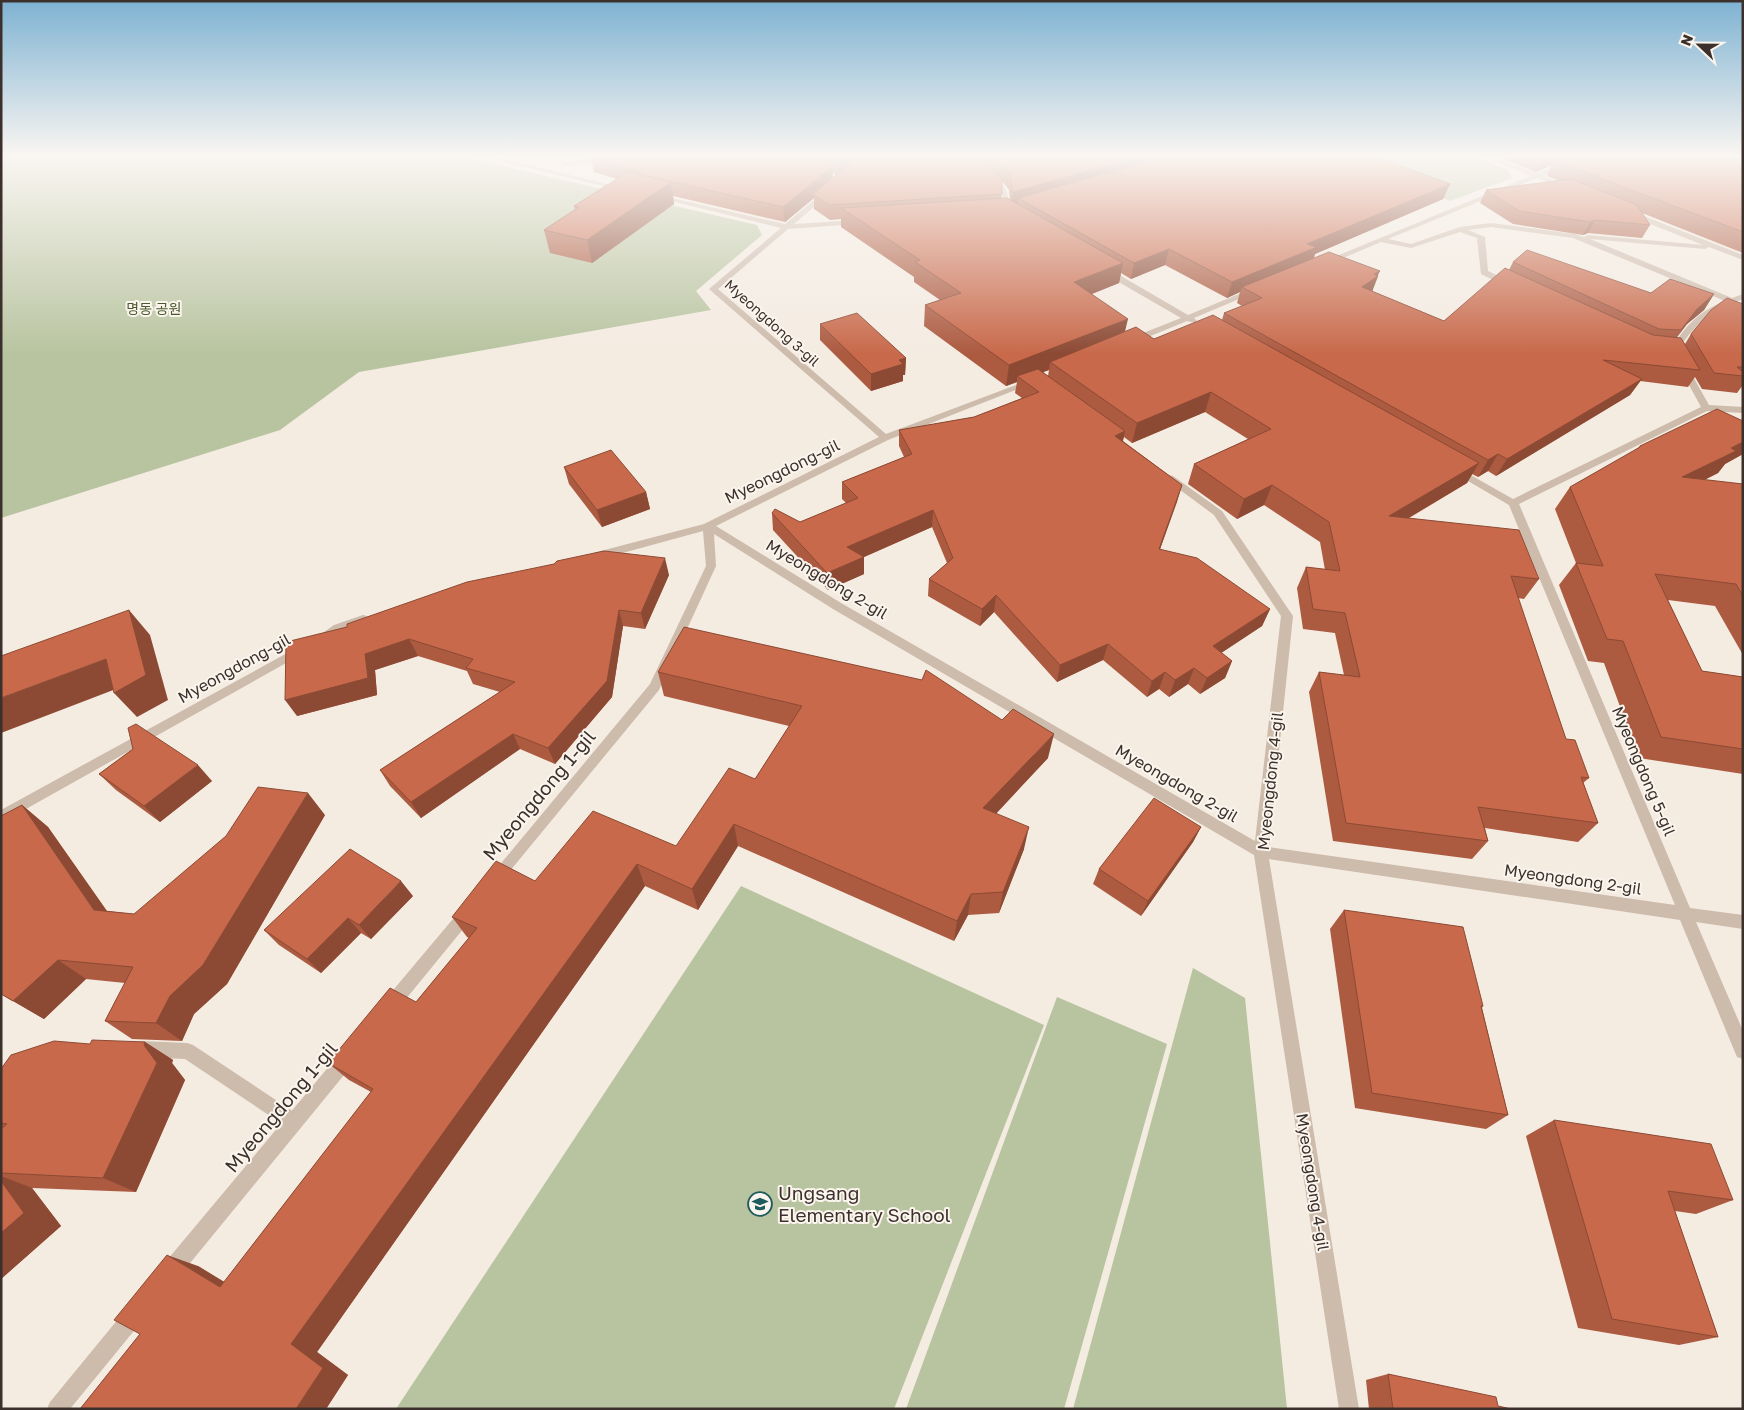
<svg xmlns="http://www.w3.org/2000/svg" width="1744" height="1410" viewBox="0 0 1744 1410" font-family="'Golos Text','Noto Sans KR',sans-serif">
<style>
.green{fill:#b8c4a0}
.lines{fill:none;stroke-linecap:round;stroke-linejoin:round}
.service{fill:#cdbbac;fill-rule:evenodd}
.minor{fill:#cdbbac;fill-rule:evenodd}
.wall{fill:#ac5a40;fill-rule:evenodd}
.shaded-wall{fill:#8c4a34}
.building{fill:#c8694b;stroke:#8c4a34}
.labels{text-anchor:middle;stroke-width:4;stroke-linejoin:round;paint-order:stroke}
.far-park-label{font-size:14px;fill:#4a5a2e;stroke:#fbf5ee}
.far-street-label{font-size:14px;fill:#3b302b;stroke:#fbf5ee}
.street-label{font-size:16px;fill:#3b302b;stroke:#fbf5ee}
.near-street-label{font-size:19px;fill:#3b302b;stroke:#fbf5ee}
.near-poi-label{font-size:19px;fill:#3b302b;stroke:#fbf5ee;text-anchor:start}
</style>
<rect width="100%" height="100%" fill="#f4ebe1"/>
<path class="green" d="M 1,157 L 464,157 L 757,225 L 762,235 L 696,291 L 711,310 L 359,372 L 280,430 L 1,518 Z
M 1343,157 L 1475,157 L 1508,170 L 1512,178 L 1450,201 Z
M 741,886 L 1044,1025 L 894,1409 L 396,1409 Z
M 1193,968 L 1245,998 L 1287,1409 L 1073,1409 Z
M 1057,997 L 1167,1044 L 1064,1409 L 906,1409 Z"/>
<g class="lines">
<path class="service" d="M 141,1041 L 187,1043 L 193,1045 L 300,1116 L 303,1122 L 300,1128 L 294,1131 L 288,1128 L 185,1059 L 141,1057 L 135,1055 L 133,1049 L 135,1043 Z"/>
<path class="minor" d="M 485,157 L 494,157 L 627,189 L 624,191 Z
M 554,157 L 560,157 L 566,162 L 603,157 L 589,164 L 564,166 Z
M 793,157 L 800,157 L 843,182 L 794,224 L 857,220 L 861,222 L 857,224 L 788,229 L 718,289 L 886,434 L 1029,380 L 1032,379 L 1036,382 L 888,440 L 716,526 L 841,603 L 1255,841 L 1281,616 L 1214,515 L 1164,478 L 1169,475 L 1173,476 L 1222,511 L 1293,616 L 1269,847 L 1675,905 L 1509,505 L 1451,471 L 1452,469 L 1460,469 L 1513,499 L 1701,407 L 1670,350 C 1686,326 1697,312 1725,301 L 1573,238 L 1491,227 L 1468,230 L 1485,237 L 1488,271 L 1513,283 L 1513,287 L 1507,287 L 1481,274 L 1477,238 L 1460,232 L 1411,248 L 1381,242 L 1329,264 L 1322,262 L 1531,176 L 1485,157 L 1493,157 L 1537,173 L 1578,157 L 1586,157 L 1543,176 L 1568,186 L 1568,188 L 1564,188 L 1537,178 L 1388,239 L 1411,244 L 1460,227 L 1491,223 L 1575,234 L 1584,237 L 1588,235 L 1703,245 L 1628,215 L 1627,213 L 1631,211 L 1743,255 L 1743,260 L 1709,247 L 1705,249 L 1590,239 L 1732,298 L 1743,294 L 1743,299 C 1710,313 1698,320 1678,350 L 1709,405 L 1743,407 L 1743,413 L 1707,411 L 1519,504 L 1690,908 L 1743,915 L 1743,929 L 1696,922 L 1743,1031 L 1743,1059 L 1737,1057 L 1680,920 L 1269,859 L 1359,1409 L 1339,1409 L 1254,855 L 833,609 L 714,534 L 716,566 L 659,690 L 500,883 L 495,885 L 490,883 L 488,879 L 650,684 L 706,566 L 703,531 L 597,560 L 593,559 L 592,556 L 593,553 L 704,524 L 879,437 L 709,289 L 781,228 L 655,197 L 658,195 L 785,224 L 836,182 Z
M 987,177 C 1006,176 1011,201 1010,216 L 1003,214 L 1000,190 L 987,179 Z
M 1103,269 L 1109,269 L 1188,315 L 1251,289 L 1258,291 L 1194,318 L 1197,321 L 1196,323 L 1187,321 L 1131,344 L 1127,341 L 1128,339 L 1181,318 L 1103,273 Z
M 363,615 L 367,616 L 369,619 L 367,622 L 342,631 L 320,643 L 314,639 L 334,625 Z
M 300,646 L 306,650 L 304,653 L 1,823 L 1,810 Z
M 468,905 L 473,907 L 475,912 L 473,917 L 396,1011 L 390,1014 L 384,1011 L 382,1006 L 384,1001 L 463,907 Z
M 347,1050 L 353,1052 L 355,1058 L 353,1064 L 177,1279 L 170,1281 L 163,1279 L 161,1272 L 163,1265 L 341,1052 Z
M 135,1304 L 142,1307 L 145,1314 L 142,1321 L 70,1409 L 47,1409 L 50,1402 L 128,1307 Z"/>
</g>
<path class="wall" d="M 592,157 L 1377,157 L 1450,184 L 1443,199 L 1315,254 L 1314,258 L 1378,276 L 1372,291 L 1444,321 L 1509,270 L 1513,262 L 1651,293 L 1714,294 L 1704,310 L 1687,324 L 1677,337 L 1685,344 L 1691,334 L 1743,304 L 1743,385 L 1737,393 L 1702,389 L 1695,377 L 1688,387 L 1640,381 L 1630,395 L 1496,476 L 1488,471 L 1478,477 L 1472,474 L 1467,483 L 1409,518 L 1539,579 L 1524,599 L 1518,598 L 1566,739 L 1589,778 L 1583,783 L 1598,823 L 1578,842 L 1485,828 L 1488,841 L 1472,859 L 1333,841 L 1309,692 L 1319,672 L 1344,675 L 1335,633 L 1303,629 L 1297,588 L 1306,567 L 1325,570 L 1320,542 L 1264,505 L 1237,519 L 1188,484 L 1194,464 L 1248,439 L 1205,412 L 1132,443 L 1124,437 L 1123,441 L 1182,485 L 1160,549 L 1270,609 L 1262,626 L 1221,653 L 1232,661 L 1225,678 L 1200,694 L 1188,684 L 1169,697 L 1159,689 L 1147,697 L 1103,660 L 1057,682 L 994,612 L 980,626 L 928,596 L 929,579 L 947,563 L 932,527 L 864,557 L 864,574 L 828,590 L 773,530 L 772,513 L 800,522 L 846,503 L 842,499 L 842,482 L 904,457 L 899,446 L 899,430 L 974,417 L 1022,398 L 1015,393 L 1017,382 L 1006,386 L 924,326 L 925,305 L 940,300 L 914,282 L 914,277 L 841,227 L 841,219 L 830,220 L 814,209 L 814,198 L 785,222 L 673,196 L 674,204 L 592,263 L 550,253 L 544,230 L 575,210 L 574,206 L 617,179 L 594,172 L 591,158 ZM 832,173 L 836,175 L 833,178 ZM 1002,181 L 1009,190 L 1010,200 L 1001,198 ZM 1165,265 L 1227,298 L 1240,292 L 1237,303 L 1242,306 L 1224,313 L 1222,320 L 1154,339 L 1125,332 L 1092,294 L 1119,283 L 1121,273 L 1131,279 ZM 1049,370 L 1048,376 L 1043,372 Z
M 1500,157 L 1743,157 L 1743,158 L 1735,161 L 1743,163 L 1743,253 L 1642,213 L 1650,225 L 1642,238 L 1588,233 L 1583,235 L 1513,224 L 1480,203 L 1486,190 L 1559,181 L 1547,176 L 1552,165 L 1536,172 Z
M 820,324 L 906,358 L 905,375 L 903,375 L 903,381 L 871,391 L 820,340 Z
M 1743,421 L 1743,454 L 1725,464 L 1718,473 L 1704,480 L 1743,484 L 1743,655 L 1715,606 L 1668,600 L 1702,671 L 1743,677 L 1743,774 L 1639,758 L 1604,663 L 1588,661 L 1559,585 L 1576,563 L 1555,509 L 1570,487 L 1637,449 L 1640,446 Z
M 564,467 L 646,492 L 650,509 L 602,527 L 569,484 Z
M 554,564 L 669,575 L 645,629 L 623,626 L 612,697 L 555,764 L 520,749 L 421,818 L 390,786 L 380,770 L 500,692 L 473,684 L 467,671 L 418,656 L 375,670 L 377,695 L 297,716 L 347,627 Z
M 658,672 L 1048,758 L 996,813 L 1024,849 L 999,913 L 968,915 L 954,941 L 738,846 L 698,910 L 645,886 L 317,1352 L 348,1375 L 326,1409 L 80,1409 L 140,1334 L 198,1266 L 224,1282 L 371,1092 L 349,1080 L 328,1063 L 416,1002 L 469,938 L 467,937 L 452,917 L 535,881 L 676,846 L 755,779 L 789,726 L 664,696 Z
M 133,749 L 212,781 L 160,822 L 116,790 L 99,774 Z
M 22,805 L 48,827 L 107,911 L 134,914 L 325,815 L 227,984 L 194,1014 L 182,1041 L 132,1039 L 105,1021 L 125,983 L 86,979 L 44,1019 L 1,994 Z
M 1201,827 L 1193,842 L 1141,916 L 1093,884 L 1099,869 Z
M 413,896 L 371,939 L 361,933 L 321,973 L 279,945 L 264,930 Z
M 1344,910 L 1483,1006 L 1482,1008 L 1508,1115 L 1486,1129 L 1355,1108 L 1330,929 Z
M 145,1042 L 173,1060 L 172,1063 L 185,1080 L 136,1192 L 32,1188 L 61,1226 L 1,1279 L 1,1069 L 90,1044 Z
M 1554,1120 L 1733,1200 L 1696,1214 L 1675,1211 L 1718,1337 L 1679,1345 L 1578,1328 L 1526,1136 Z
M 1388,1374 L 1498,1406 L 1511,1409 L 1369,1409 L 1366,1380 Z"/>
<path class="shaded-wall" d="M 846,157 L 864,157 L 840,177 L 839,162 Z
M 1139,157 L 1187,157 L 1018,198 L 1018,206 L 1012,208 L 1013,192 Z
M 1544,157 L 1574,157 L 1555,161 L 1552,165 L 1536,172 Z
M 1730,157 L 1743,157 L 1743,158 L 1725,165 Z
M 832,167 L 833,182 L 813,194 L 814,198 L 785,222 L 783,207 Z
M 671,182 L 674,204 L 592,263 L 587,240 Z
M 1450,184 L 1443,199 L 1315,254 L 1312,263 L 1242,287 L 1240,292 L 1227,298 L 1232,282 L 1307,244 Z
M 1595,220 L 1588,233 L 1583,235 L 1590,222 Z
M 1169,249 L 1165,265 L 1131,279 L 1134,263 Z
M 1123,263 L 1119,283 L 1071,302 L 1074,282 Z
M 1380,271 L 1377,277 L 1378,276 L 1372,292 L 1362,287 L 1374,274 Z
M 1714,294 L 1704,310 L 1687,324 L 1671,345 L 1697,309 Z
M 1128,319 L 1123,340 L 1050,362 L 1049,370 L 1022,380 L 1017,376 L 1017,382 L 1006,386 L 1009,365 Z
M 906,358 L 905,375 L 903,375 L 903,381 L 871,391 L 871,374 L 899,360 Z
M 1642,379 L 1630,395 L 1496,476 L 1507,459 Z
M 1211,392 L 1205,412 L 1132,443 L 1137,423 Z
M 1125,431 L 1121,448 L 1115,436 Z
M 1743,442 L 1743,454 L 1725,464 L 1718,473 L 1665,500 L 1682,477 Z
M 1498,454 L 1488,471 L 1478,477 L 1488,460 Z
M 1479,463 L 1467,483 L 1378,536 L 1389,516 Z
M 1182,485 L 1177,502 L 1154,566 L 1159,549 Z
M 1272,485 L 1264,505 L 1237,519 L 1244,499 Z
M 646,492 L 650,509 L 602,527 L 597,510 Z
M 933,510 L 932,527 L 864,557 L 864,574 L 828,590 L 827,573 L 847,547 Z
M 665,558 L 669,575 L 645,629 L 641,613 Z
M 996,595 L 994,612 L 980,626 L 982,609 Z
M 1270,609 L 1262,626 L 1206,663 L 1213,646 Z
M 129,610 L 150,635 L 168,700 L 137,717 L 114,693 Z
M 619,610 L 623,626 L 612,697 L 555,764 L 548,748 Z
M 409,639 L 418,656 L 375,670 L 377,695 L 297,716 L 285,700 L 365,654 Z
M 1108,644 L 1103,660 L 1057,682 L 1060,665 Z
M 106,659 L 129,684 L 1,733 L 1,698 Z
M 1232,661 L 1225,678 L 1200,694 L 1207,678 Z
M 1194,668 L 1188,684 L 1169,697 L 1175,680 Z
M 1165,672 L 1159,689 L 1147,697 L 1152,681 Z
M 513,734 L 520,749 L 421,818 L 411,802 Z
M 1054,734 L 1048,758 L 980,831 L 983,808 Z
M 198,765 L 212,781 L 160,822 L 144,806 Z
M 308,793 L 325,815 L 227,984 L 194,1014 L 182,1041 L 156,1023 L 170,996 Z
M 22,805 L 48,827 L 120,930 L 94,910 Z
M 734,824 L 738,846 L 698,910 L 692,889 Z
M 1029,827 L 1024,849 L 999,913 L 1003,892 Z
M 1201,827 L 1193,842 L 1141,916 L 1148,901 Z
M 637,864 L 645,886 L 317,1352 L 348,1375 L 326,1409 L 296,1409 L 291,1344 Z
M 401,881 L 413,896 L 371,939 L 359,925 Z
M 971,894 L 968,915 L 954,941 L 957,921 Z
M 348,918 L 361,933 L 321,973 L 307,959 Z
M 58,960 L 86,979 L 44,1019 L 13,1001 Z
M 145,1042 L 173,1060 L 172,1063 L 185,1080 L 136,1192 L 103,1178 Z
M 1,1176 L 32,1188 L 61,1226 L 1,1279 Z
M 167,1255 L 198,1266 L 249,1297 L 220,1287 Z"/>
<path class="building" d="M 592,157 L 813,157 L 832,167 L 783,207 L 638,174 L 641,172 L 591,158 Z
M 829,157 L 846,157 L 839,162 Z
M 858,157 L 965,157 L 981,163 L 997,172 L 1002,180 L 1002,194 L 829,205 L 813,194 Z
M 985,157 L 1139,157 L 1013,192 L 1010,175 L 1004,166 Z
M 1164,157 L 1377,157 L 1450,184 L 1307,244 L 1317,247 L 1232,282 L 1169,249 L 1134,263 L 1018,198 Z
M 1564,157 L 1723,157 L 1743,163 L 1743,232 L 1555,161 Z
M 628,172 L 671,182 L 587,240 L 544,230 L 579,207 L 574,206 Z
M 1571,179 L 1637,205 L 1650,225 L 1595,220 L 1590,222 L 1519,211 L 1486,190 Z
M 1007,198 L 1123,263 L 1074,282 L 1128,319 L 1009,365 L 925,305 L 961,293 L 915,262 L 920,260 L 841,208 Z
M 1527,250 L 1651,293 L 1670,279 L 1714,294 L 1697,309 L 1681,330 L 1659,329 L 1513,262 Z
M 1329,252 L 1380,271 L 1374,274 L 1378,276 L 1362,287 L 1444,321 L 1505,268 L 1653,335 L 1681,338 L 1700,370 L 1603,360 L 1642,379 L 1507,459 L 1498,454 L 1488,460 L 1224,313 L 1262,298 L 1242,287 Z
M 1727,298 L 1743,304 L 1743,367 L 1737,367 L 1743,372 L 1743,376 L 1714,373 L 1691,334 L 1711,310 Z
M 857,313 L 906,358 L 899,360 L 903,364 L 871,374 L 820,324 Z
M 1213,315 L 1479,463 L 1389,516 L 1519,530 L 1539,579 L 1511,576 L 1566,739 L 1575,740 L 1589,778 L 1581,777 L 1598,823 L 1478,807 L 1488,841 L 1346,823 L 1319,672 L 1360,677 L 1345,613 L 1313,609 L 1306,567 L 1340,571 L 1329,522 L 1272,485 L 1244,499 L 1194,464 L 1271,429 L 1211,392 L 1137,423 L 1050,362 L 1136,327 L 1154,339 Z
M 1038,369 L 1125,431 L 1115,436 L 1182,485 L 1159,549 L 1197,558 L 1270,609 L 1213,646 L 1232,661 L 1207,678 L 1194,668 L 1175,680 L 1165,672 L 1152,681 L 1108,644 L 1060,665 L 996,595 L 982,609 L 929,579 L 953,558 L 933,510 L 847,547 L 864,557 L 827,573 L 772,513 L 775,509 L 800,522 L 858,498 L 842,482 L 912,454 L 899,430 L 974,417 L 1039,392 L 1017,376 Z
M 1717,409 L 1743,421 L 1743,442 L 1731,448 L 1736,451 L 1682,477 L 1743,484 L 1743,596 L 1736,584 L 1655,574 L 1702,671 L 1743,677 L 1743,749 L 1661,737 L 1623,641 L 1607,639 L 1576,563 L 1603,566 L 1570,487 L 1640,447 L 1640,446 Z
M 611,450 L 646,492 L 597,510 L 564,467 Z
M 604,551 L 665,558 L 641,613 L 619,610 L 607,681 L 548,748 L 513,734 L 411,802 L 380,770 L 515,682 L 466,668 L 473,659 L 409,639 L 365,654 L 368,678 L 285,700 L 286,642 L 347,627 L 347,624 L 467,582 L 554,564 L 557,561 Z
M 129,610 L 146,675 L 114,693 L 106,659 L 1,698 L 1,656 Z
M 684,627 L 922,680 L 926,670 L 1002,720 L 1013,709 L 1054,734 L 983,808 L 1029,827 L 1003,892 L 971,894 L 957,921 L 734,824 L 692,889 L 637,864 L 291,1344 L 323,1368 L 296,1409 L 80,1409 L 140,1334 L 114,1320 L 167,1255 L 220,1287 L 373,1089 L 328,1063 L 390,988 L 416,1002 L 477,928 L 452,917 L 496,861 L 535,881 L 593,811 L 676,846 L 729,768 L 755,779 L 802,706 L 658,672 Z
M 136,724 L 198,765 L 144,806 L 99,774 L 133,749 L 128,728 Z
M 258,787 L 308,793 L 203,965 L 170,996 L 156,1023 L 105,1021 L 133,967 L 58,960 L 13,1001 L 1,994 L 1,816 L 22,805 L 94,910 L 134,914 L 226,836 Z
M 1154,798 L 1201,827 L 1148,901 L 1099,869 Z
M 350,849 L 401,881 L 359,925 L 348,918 L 307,959 L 264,930 Z
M 1344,910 L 1463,927 L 1483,1006 L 1481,1006 L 1508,1115 L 1372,1093 Z
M 92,1040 L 145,1042 L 144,1045 L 157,1063 L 103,1178 L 1,1173 L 1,1129 L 7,1124 L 1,1123 L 1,1069 L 11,1055 L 54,1041 L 90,1044 Z
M 1554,1120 L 1711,1144 L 1733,1200 L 1668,1191 L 1718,1337 L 1612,1319 Z
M 1,1181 L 24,1213 L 1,1233 Z
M 1388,1374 L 1496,1397 L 1498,1406 L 1511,1409 L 1393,1409 Z"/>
<linearGradient id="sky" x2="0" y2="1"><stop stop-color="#7eb2d2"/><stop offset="0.44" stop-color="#faf6f2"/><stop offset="1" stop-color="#faf6f2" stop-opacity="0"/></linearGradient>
<rect width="1744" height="354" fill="url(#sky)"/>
<defs>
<g id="school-ring" transform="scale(1.25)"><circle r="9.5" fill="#fbf5ee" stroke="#1f5a5e" stroke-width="1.5"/><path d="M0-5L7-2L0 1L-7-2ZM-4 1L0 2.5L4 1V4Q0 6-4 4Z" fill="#1f5a5e"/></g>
</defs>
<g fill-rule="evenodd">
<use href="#school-ring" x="760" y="1204"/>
</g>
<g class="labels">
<g class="far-park-label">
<text x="154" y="314">명동 공원</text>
</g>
<g class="far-street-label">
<text transform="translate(772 323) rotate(42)" y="5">Myeongdong 3-gil</text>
</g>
<g class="street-label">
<text transform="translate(782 471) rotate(-26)" y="6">Myeongdong-gil</text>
<text transform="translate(827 579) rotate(31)" y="6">Myeongdong 2-gil</text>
<text transform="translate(234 668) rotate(-29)" y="6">Myeongdong-gil</text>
<text transform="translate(1644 771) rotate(67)" y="6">Myeongdong 5-gil</text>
<text transform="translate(1270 781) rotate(-84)" y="6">Myeongdong 4-gil</text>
<text transform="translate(1177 783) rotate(30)" y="6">Myeongdong 2-gil</text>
<text transform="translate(1573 879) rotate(8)" y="6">Myeongdong 2-gil</text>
<text transform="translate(1313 1182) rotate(81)" y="6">Myeongdong 4-gil</text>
</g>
<g class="near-street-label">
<text transform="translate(539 795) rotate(-50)" y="7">Myeongdong 1-gil</text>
<text transform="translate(281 1107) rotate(-50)" y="7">Myeongdong 1-gil</text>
</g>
<g class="near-poi-label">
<text x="778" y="1200">Ungsang<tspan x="778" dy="22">Elementary School</tspan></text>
</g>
</g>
<rect width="1744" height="1410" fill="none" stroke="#3b302b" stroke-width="5"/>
<g transform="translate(1699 45) rotate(292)" stroke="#fbf5ee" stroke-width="4" paint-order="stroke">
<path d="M0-4L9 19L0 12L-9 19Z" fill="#3b302b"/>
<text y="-8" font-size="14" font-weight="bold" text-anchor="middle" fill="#3b302b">N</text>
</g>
</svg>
